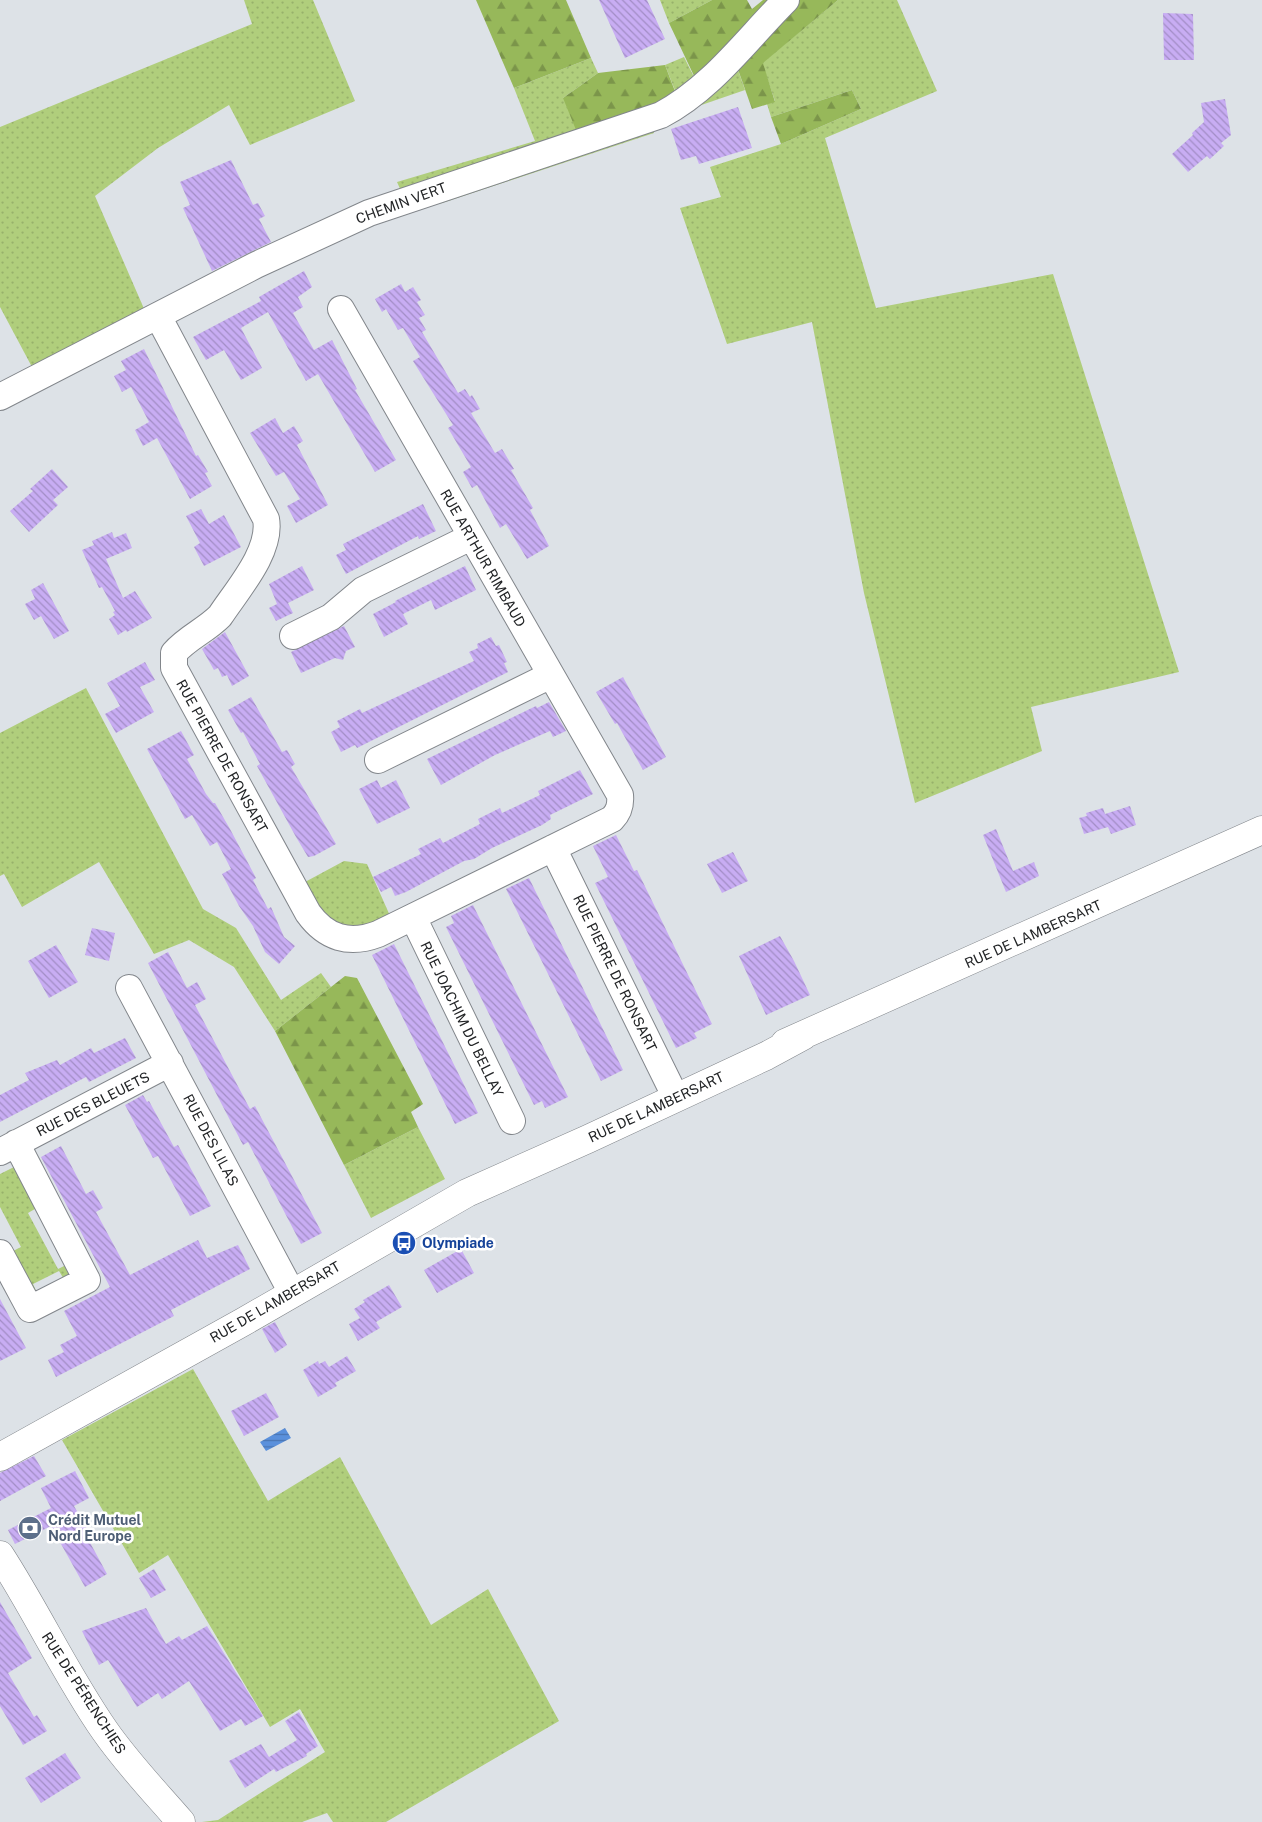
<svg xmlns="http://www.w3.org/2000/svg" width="1262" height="1822" viewBox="0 0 1262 1822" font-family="'Public Sans',sans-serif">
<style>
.grass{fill:url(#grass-dots)}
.forest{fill:url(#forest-firs)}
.water{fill:url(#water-rules)}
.building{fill:url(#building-back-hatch)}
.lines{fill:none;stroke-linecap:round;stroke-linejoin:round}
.minor-casing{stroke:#82868b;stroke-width:28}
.major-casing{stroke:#82868b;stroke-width:29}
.minor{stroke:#fff;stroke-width:26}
.major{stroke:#fff;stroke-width:28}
.labels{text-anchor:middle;stroke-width:5;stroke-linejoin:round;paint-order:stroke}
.street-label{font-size:14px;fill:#222426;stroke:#fff}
.transit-label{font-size:14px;font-weight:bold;fill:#164399;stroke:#fff;text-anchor:start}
.service-label{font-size:14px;font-weight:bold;fill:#4e5e75;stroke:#fff;text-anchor:start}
</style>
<defs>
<pattern id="grass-dots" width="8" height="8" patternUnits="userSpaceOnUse" patternTransform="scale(1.25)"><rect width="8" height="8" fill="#b0ce7c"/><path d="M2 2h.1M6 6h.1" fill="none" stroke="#97b16b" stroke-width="1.8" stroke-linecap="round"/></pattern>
<pattern id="forest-firs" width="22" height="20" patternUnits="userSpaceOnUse" patternTransform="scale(1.25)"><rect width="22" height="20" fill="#97b85a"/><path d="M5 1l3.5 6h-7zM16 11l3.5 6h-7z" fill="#7b954a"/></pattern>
<pattern id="water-rules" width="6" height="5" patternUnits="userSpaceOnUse" patternTransform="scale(1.25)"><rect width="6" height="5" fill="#5a90dc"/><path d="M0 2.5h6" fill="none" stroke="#4a75b2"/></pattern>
<pattern id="building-back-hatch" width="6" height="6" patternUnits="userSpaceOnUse" patternTransform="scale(1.25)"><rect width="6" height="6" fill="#c8adf3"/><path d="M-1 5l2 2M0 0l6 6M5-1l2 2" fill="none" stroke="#a28dc5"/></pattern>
</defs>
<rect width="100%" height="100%" fill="#dde2e7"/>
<path class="grass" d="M 244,0 L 313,0 L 355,101 L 250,145 L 229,105 L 158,148 L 95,196 L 145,311 L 32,367 L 0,307 L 0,127 L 252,24 Z
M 660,0 L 712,0 L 669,23 Z
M 838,0 L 897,0 L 937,91 L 825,138 L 876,308 L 1053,274 L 1179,672 L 1031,707 L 1042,751 L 915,803 L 864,593 L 812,322 L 727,344 L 680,208 L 721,197 L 710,167 L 781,144 L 861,109 L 852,90 L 771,117 L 767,104 L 775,101 L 762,63 Z
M 730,47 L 745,90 L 684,111 L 652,126 L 654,133 L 442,203 L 410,211 L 397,182 L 535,141 L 514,88 L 591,58 L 598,73 L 563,98 L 676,93 L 665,65 L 684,57 L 694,77 Z
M 86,688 L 203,909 L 236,928 L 281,1000 L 321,973 L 331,987 L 275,1031 L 234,967 L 189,940 L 154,954 L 99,862 L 22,907 L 4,874 L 0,876 L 0,733 Z
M 344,861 L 367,864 L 391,918 L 349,930 L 321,916 L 305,882 Z
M 418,1127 L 445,1179 L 371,1218 L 344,1165 Z
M 14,1167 L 40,1206 L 28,1213 L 58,1269 L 70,1263 L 76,1272 L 65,1281 L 59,1271 L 33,1284 L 38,1295 L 30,1294 L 9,1253 L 21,1247 L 0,1207 L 0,1174 Z
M 193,1369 L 268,1501 L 340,1457 L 431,1625 L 488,1589 L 559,1721 L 386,1822 L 333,1822 L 327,1813 L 302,1822 L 202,1822 L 218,1820 L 325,1752 L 300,1709 L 270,1727 L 168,1555 L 139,1573 L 62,1440 Z"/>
<path class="forest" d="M 476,0 L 566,0 L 591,58 L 514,88 Z
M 712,0 L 747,0 L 752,9 L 763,0 L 838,0 L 763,63 L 775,102 L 752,109 L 730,47 L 695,78 L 669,23 Z
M 665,65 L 676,94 L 641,111 L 576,130 L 563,98 L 598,73 Z
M 852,90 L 861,109 L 781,144 L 771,117 Z
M 345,976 L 357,978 L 423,1104 L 411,1112 L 418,1127 L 344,1165 L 275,1031 Z"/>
<path class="water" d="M 285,1428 L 291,1438 L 266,1451 L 260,1442 Z"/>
<path class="building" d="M 599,0 L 647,0 L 665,39 L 625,58 Z
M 1163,13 L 1193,14 L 1194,60 L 1164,60 Z
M 1225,99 L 1231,135 L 1221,143 L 1224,146 L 1210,159 L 1207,156 L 1188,172 L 1172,154 L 1193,135 L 1192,133 L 1204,122 L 1201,103 Z
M 738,107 L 752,148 L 699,164 L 696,156 L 681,160 L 671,129 Z
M 231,160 L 253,205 L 258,203 L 265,216 L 259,219 L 271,242 L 212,271 L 183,208 L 190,205 L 180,182 Z
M 304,271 L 312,287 L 298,297 L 303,307 L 293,313 L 314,350 L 332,340 L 357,389 L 355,390 L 396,460 L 375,472 L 318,374 L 306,381 L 268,312 L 241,328 L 262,368 L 241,380 L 224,350 L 206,360 L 193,337 L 261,301 L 259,297 Z
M 401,284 L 405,292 L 413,287 L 421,300 L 417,302 L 425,315 L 419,318 L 426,330 L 422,332 L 458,393 L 465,389 L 470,397 L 472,395 L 480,409 L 471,413 L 495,453 L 502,449 L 514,469 L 511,470 L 533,508 L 530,510 L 549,546 L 527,559 L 506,524 L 500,528 L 477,485 L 472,488 L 463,472 L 471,467 L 448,428 L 453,425 L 413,361 L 420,357 L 403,328 L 398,330 L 386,309 L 382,312 L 375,299 Z
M 144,349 L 196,456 L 198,455 L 208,472 L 205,473 L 212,486 L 190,499 L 157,438 L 143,446 L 135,430 L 149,422 L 131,387 L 122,392 L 114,376 L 126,370 L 121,361 Z
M 275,418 L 283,433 L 294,426 L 303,441 L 297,445 L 328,505 L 296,523 L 287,506 L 300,499 L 284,472 L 276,476 L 250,433 Z
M 52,469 L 68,487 L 53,500 L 58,505 L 29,532 L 10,511 L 33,491 L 30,489 Z
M 423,504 L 436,531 L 419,539 L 418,536 L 346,574 L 336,555 L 346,550 L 343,544 Z
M 201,509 L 209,524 L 224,515 L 241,547 L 204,566 L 194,547 L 200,543 L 186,516 Z
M 112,532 L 114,538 L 126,533 L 132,548 L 106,559 L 123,598 L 135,591 L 152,618 L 127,632 L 126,630 L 118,635 L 109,619 L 115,615 L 113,612 L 115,611 L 102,587 L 99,588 L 82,550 L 94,545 L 92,541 Z
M 302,566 L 314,590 L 288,603 L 293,613 L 276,621 L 269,608 L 277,604 L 269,584 Z
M 465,566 L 476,590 L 435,610 L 431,600 L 403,614 L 408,624 L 384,637 L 373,614 L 396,602 L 395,601 Z
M 43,583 L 69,631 L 54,639 L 41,616 L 34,620 L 25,604 L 35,599 L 31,590 Z
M 344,626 L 355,647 L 346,651 L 343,660 L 335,658 L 301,673 L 291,652 Z
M 225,632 L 249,676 L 232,686 L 227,675 L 222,677 L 218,668 L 214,670 L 202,649 Z
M 491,637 L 496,646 L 499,645 L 507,662 L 504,663 L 508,672 L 357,748 L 355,745 L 341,752 L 331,732 L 340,727 L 337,721 L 360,709 L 362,713 L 474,661 L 469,652 L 478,648 L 477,644 Z
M 145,662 L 155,680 L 140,687 L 154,712 L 116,733 L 105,714 L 120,706 L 107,683 Z
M 623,677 L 666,757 L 643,770 L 617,723 L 615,724 L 596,692 Z
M 251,697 L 282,752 L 287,750 L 295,764 L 291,767 L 336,844 L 314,856 L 308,857 L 296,837 L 257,766 L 260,764 L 243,732 L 241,733 L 228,710 Z
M 549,702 L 566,731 L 553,737 L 550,731 L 495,755 L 441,785 L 427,759 L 536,706 L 537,708 Z
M 181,731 L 194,755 L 187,759 L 206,794 L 213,803 L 215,803 L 230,829 L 256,878 L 253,880 L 268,909 L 271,907 L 284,937 L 295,946 L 279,964 L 265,952 L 253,926 L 239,906 L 222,874 L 231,869 L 217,842 L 210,846 L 192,815 L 185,819 L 147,749 Z
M 580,770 L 593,794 L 550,815 L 551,819 L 542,825 L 492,848 L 474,859 L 464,861 L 406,892 L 395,896 L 391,887 L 381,892 L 373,877 L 421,854 L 418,849 L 440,838 L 443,843 L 480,824 L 478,819 L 500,808 L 502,813 L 540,795 L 538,791 Z
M 377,780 L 381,788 L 396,780 L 410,808 L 377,824 L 359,789 Z
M 1130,806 L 1136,825 L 1111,834 L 1108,827 L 1084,834 L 1079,818 L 1087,816 L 1086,813 L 1103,808 L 1105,814 Z
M 996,829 L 1013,871 L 1034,862 L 1039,876 L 1006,892 L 983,835 Z
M 616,835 L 634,871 L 637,870 L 712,1024 L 694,1033 L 697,1038 L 676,1048 L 595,883 L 608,877 L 593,846 Z
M 733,852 L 748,881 L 722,893 L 707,864 Z
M 529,878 L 623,1070 L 601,1081 L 506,889 Z
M 473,905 L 568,1097 L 545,1108 L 542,1101 L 534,1105 L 446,927 L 454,923 L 451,916 Z
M 92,928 L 115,933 L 109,961 L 85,955 Z
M 780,936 L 794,961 L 810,995 L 766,1015 L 739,956 Z
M 394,944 L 478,1113 L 455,1124 L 372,955 Z
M 56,945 L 78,982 L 49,998 L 28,961 Z
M 168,952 L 187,988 L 197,982 L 206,999 L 195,1005 L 250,1109 L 255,1106 L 322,1233 L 301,1244 L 248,1142 L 243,1145 L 148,963 Z
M 125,1038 L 136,1058 L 89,1082 L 86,1077 L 0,1122 L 0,1095 L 29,1080 L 25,1073 L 57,1060 L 60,1065 L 91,1048 L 94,1053 Z
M 143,1095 L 147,1102 L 149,1101 L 174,1147 L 178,1145 L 211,1206 L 190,1216 L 158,1156 L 153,1158 L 125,1105 Z
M 61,1146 L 86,1194 L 93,1190 L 103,1208 L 96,1212 L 130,1275 L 198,1240 L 207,1258 L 238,1245 L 250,1269 L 171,1310 L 174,1316 L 56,1377 L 48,1360 L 64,1352 L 60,1345 L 77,1336 L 64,1311 L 110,1287 L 41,1157 Z
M 461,1249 L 474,1273 L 437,1293 L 424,1270 Z
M 389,1285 L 402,1307 L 376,1322 L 380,1328 L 358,1341 L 349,1324 L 360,1318 L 354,1309 L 365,1302 L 363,1300 Z
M 0,1299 L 26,1348 L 0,1361 Z
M 275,1322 L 287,1345 L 275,1353 L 262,1329 Z
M 347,1356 L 356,1371 L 335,1383 L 337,1386 L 318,1397 L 303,1370 L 318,1361 L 319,1364 L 325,1361 L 329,1367 Z
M 266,1393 L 279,1417 L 244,1436 L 231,1411 Z
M 34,1456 L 46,1476 L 0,1501 L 0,1473 Z
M 75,1471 L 89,1498 L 74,1506 L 90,1534 L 87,1537 L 107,1574 L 85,1587 L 51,1526 L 15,1544 L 8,1530 L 51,1508 L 41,1488 Z
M 154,1569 L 166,1590 L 151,1598 L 139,1578 Z
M 0,1602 L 32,1658 L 8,1673 L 34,1717 L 37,1715 L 47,1731 L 23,1745 L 0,1706 Z
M 146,1608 L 166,1644 L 179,1636 L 182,1640 L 207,1626 L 263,1716 L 245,1726 L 241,1719 L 220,1731 L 189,1681 L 162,1699 L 158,1693 L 137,1707 L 108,1660 L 99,1665 L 82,1631 Z
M 299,1712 L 318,1746 L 306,1754 L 307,1756 L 276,1772 L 274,1769 L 245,1788 L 229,1761 L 261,1744 L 269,1757 L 297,1740 L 285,1721 Z
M 65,1753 L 81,1778 L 41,1803 L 25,1778 Z"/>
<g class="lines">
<g class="minor-casing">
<path id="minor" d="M 158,316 L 266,519 C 272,551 237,590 220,616 C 205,631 188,637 174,653 L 174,668 L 308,913 C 326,938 349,945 378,934 L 612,819 C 619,812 621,805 620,795 L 341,309
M 0,397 L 256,265 L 369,213 L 661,115 C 712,88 746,40 786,0
M 293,636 L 331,617 L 363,590 L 471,537
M 378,760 L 551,675
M 553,848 L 676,1098
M 413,917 L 512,1121
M 129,988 L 292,1293
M 0,1152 L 170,1063
M 0,1253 L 30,1309 L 87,1280 L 16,1143"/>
</g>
<g class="major-casing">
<path id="major" d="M 785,1043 L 1262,830
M 0,1457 L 243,1322 L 467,1193 L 588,1139 L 766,1056 L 803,1036
M 0,1555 C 37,1612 66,1675 105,1731 C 128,1764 155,1792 181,1822"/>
</g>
<use href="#minor" class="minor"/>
<use href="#major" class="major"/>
</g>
<defs>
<g id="bus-disc" transform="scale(1.25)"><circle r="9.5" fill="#1a4fb4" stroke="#fff"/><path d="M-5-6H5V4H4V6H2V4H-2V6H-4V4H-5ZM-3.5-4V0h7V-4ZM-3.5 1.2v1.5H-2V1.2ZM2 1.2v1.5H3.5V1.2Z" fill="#fff"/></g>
<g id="bank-disc" transform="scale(1.25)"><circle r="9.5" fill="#5c6f8a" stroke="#fff"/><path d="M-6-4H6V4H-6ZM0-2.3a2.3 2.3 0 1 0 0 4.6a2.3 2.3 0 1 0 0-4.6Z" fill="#fff"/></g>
</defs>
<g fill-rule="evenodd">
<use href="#bus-disc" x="404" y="1243"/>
<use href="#bank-disc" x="30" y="1528"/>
</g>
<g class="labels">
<g class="street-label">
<text transform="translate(401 203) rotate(-20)" y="5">CHEMIN VERT</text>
<text transform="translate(483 558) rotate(60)" y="5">RUE ARTHUR RIMBAUD</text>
<text transform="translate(222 756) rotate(61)" y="5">RUE PIERRE DE RONSART</text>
<text transform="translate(1033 934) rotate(-24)" y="5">RUE DE LAMBERSART</text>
<text transform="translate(615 973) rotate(64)" y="5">RUE PIERRE DE RONSART</text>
<text transform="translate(462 1019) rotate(64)" y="5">RUE JOACHIM DU BELLAY</text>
<text transform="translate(93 1104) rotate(-27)" y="5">RUE DES BLEUETS</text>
<text transform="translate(656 1107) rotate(-25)" y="5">RUE DE LAMBERSART</text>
<text transform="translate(211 1140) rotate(62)" y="5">RUE DES LILAS</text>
<text transform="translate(275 1302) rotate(-30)" y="5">RUE DE LAMBERSART</text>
<text transform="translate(84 1693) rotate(57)" y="5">RUE DE PÉRENCHIES</text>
</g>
<g class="transit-label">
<text x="422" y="1248">Olympiade</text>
</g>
<g class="service-label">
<text x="48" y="1525">Crédit Mutuel<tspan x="48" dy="16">Nord Europe</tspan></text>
</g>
</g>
</svg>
